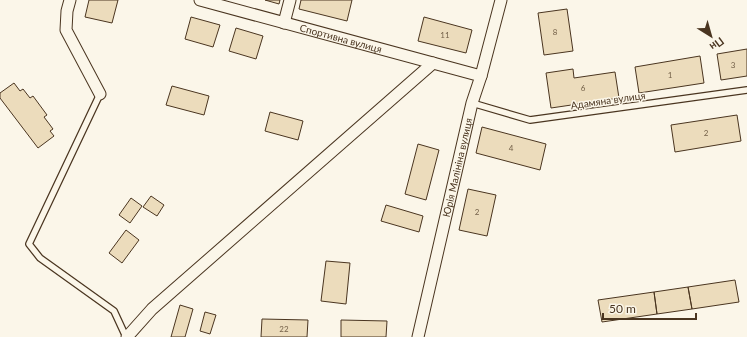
<svg xmlns="http://www.w3.org/2000/svg" width="747" height="337" viewBox="0 0 747 337" font-family="Lato,sans-serif">
<style>
.building{fill:#ecdcbc;stroke:#4a3520}
.lines{fill:none;stroke-linecap:round;stroke-linejoin:round}
.lane-casing{stroke:#4a3520;stroke-width:8}
.street-casing{stroke:#4a3520;stroke-width:13}
.lane{stroke:#fbf6e9;stroke-width:5.5}
.street{stroke:#fbf6e9;stroke-width:11}
.labels{text-anchor:middle;stroke-width:3;stroke-linejoin:round;paint-order:stroke}
.number-label{font-size:8px;fill:#725f47}
.street-label{font-size:10px;fill:#4a3520;stroke:#fbf6e9}
</style>
<rect width="100%" height="100%" fill="#fbf6e9"/>
<path class="building" d="M 89,0 L 118,0 L 112,23 L 85,17 Z
M 265,0 L 280,0 L 279,4 Z
M 301,0 L 352,0 L 347,21 L 299,9 Z
M 567,9 L 573,51 L 544,55 L 538,13 Z
M 191,17 L 220,25 L 213,47 L 185,39 Z
M 424,17 L 472,30 L 466,53 L 418,41 Z
M 236,28 L 263,36 L 256,59 L 229,51 Z
M 747,49 L 747,76 L 721,80 L 717,54 Z
M 700,56 L 704,83 L 639,93 L 635,67 Z
M 573,69 L 574,78 L 615,72 L 619,98 L 551,108 L 546,73 Z
M 14,83 L 20,91 L 23,89 L 30,98 L 33,96 L 47,115 L 44,117 L 53,129 L 50,131 L 54,136 L 38,148 L 0,98 L 0,93 Z
M 172,86 L 209,96 L 204,115 L 166,105 Z
M 270,112 L 303,121 L 298,140 L 265,131 Z
M 737,115 L 741,141 L 675,152 L 671,125 Z
M 482,127 L 546,144 L 540,170 L 476,153 Z
M 418,144 L 439,150 L 426,200 L 405,194 Z
M 468,189 L 496,195 L 487,236 L 459,230 Z
M 151,196 L 164,205 L 157,216 L 143,207 Z
M 131,198 L 142,206 L 130,223 L 119,215 Z
M 386,205 L 423,216 L 419,232 L 381,221 Z
M 126,230 L 139,240 L 122,263 L 109,253 Z
M 326,261 L 350,263 L 346,304 L 321,301 Z
M 735,280 L 739,302 L 692,309 L 688,287 Z
M 688,287 L 692,309 L 657,314 L 654,292 Z
M 654,292 L 657,314 L 602,322 L 598,300 Z
M 180,305 L 193,309 L 185,337 L 171,337 Z
M 205,312 L 216,315 L 210,334 L 200,331 Z
M 262,319 L 308,320 L 307,337 L 261,337 Z
M 341,320 L 387,321 L 386,337 L 341,337 Z"/>
<g class="lines">
<g class="lane-casing">
<path id="lane" d="M 100,94 L 29,244 L 40,258 L 114,311 L 126,337
M 472,103 L 530,120 L 747,90"/>
</g>
<g class="street-casing">
<g id="street">
<path d="M 70,0 L 67,11 L 66,30 L 100,94"/>
<path id="s1" d="M 200,0 L 481,76"/>
<path d="M 284,23 L 290,0"/>
<path d="M 127,337 L 152,309 L 433,63"/>
<path id="s2" d="M 418,337 L 472,103 L 481,76 L 501,0"/>
</g>
</g>
<use href="#lane" class="lane"/>
<use href="#street" class="street"/>
</g>
<g class="labels">
<g class="number-label">
<text x="555" y="35">8</text>
<text x="445" y="38">11</text>
<text x="733" y="68">3</text>
<text x="670" y="78">1</text>
<text x="583" y="91">6</text>
<text x="706" y="136">2</text>
<text x="511" y="151">4</text>
<text x="477" y="215">2</text>
<text x="284" y="332">22</text>
</g>
<g class="street-label">
<text dy="4" stroke="none"><textPath href="#s1" startOffset="146">Спортивна вулиця</textPath></text>
<text transform="translate(608 100) rotate(-8)" y="4">Адамяна вулиця</text>
<text dy="4" stroke="none"><textPath href="#s2" startOffset="174">Юрія Малініна вулиця</textPath></text>
</g>
</g>
<g transform="translate(711 36) rotate(143)" stroke="#fbf6e9" stroke-width="3" paint-order="stroke">
<path d="M0-3L7 15L0 10L-7 15Z" fill="#4a3520"/>
<text y="-6" font-size="11" font-weight="bold" text-anchor="middle" fill="#4a3520">Пн</text>
</g>
<path d="M603 313v6h93v-6" fill="none" stroke="#4a3520" stroke-width="2"/>
<text x="609" y="313" font-size="12" fill="#4a3520" stroke="#fbf6e9" stroke-width="3" paint-order="stroke">50 m</text>
</svg>
